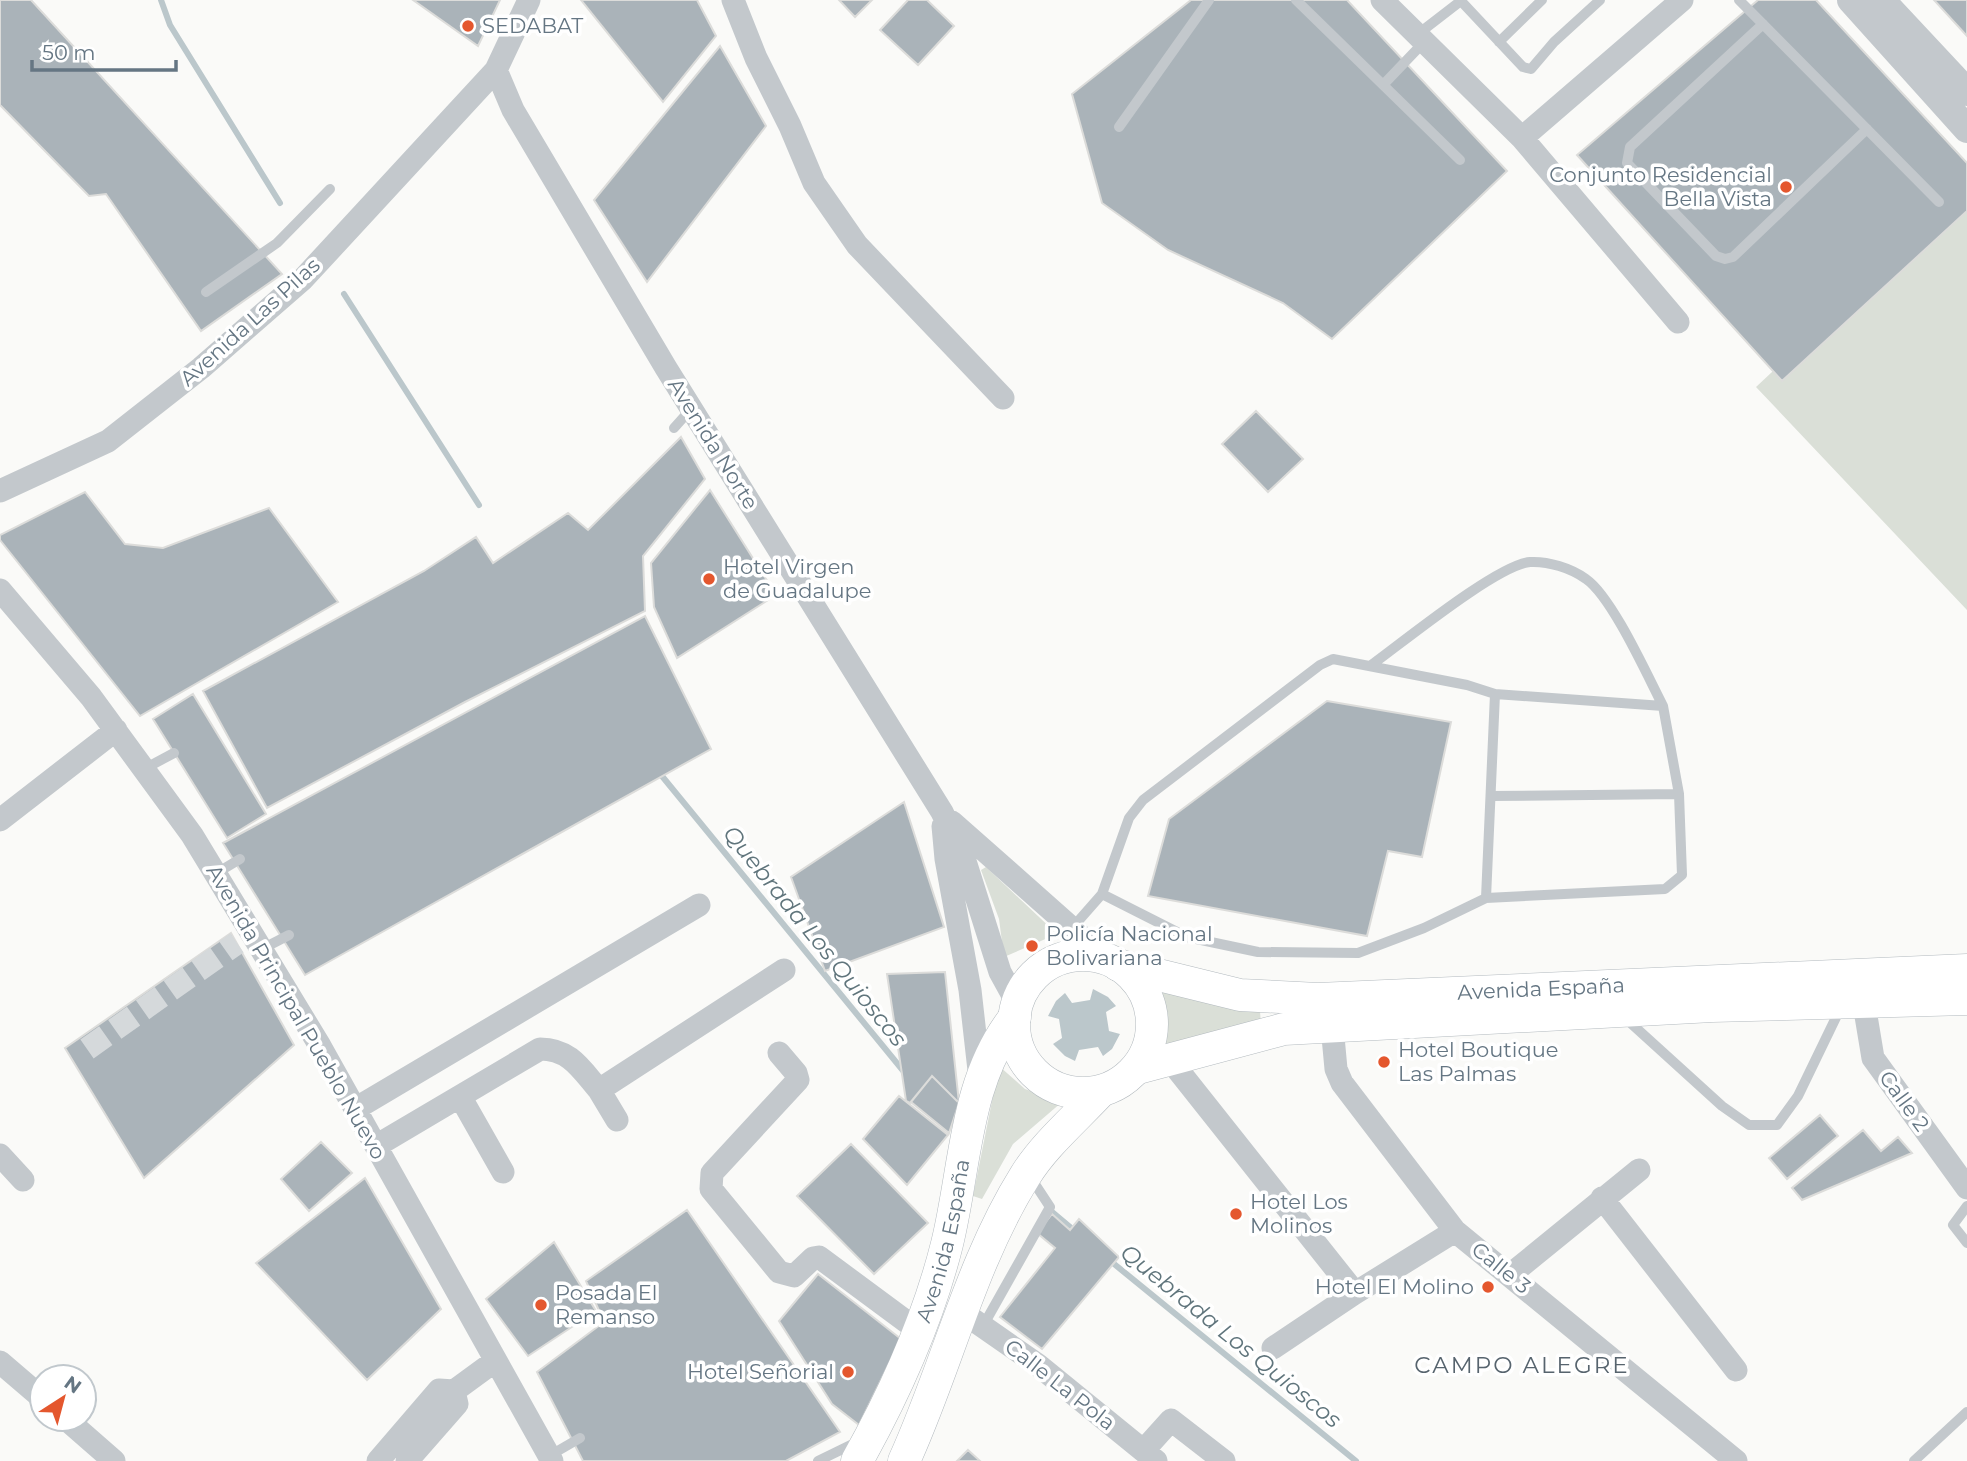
<svg xmlns="http://www.w3.org/2000/svg" width="1967" height="1461" viewBox="0 0 1967 1461" font-family="Montserrat,sans-serif">
<style>
.green{fill:#dadfd7}
.water{fill:#bbc7cb}
.lines{fill:none;stroke-linecap:round;stroke-linejoin:round}
.stream{stroke:#bbc7cb;stroke-width:6}
.building{fill:#aab3b9;stroke:#dcdcda;stroke-width:2}
.minor-tunnel{stroke:#d5d9db;stroke-width:23;stroke-dasharray:23 11;stroke-linecap:butt}
.secondary-casing{stroke:#b3babf;stroke-width:33}
.service{stroke:#c3c8cc;stroke-width:10}
.minor{stroke:#c3c8cc;stroke-width:23}
.tertiary{stroke:#c3c8cc;stroke-width:28}
.secondary{stroke:#fff;stroke-width:32}
.poi-dot{fill:#e4572e;stroke:#fff;stroke-width:2.5}
.labels{text-anchor:middle;stroke-width:7;stroke-linejoin:round;paint-order:stroke}
.poi-label{font-size:21px;fill:#657683;stroke:#fff;text-anchor:start}
.street-label{font-size:21px;fill:#657683;stroke:#fff}
.water-label{font-size:23px;font-style:italic;fill:#60757c;stroke:#fff}
.neighbourhood-label{font-size:23px;letter-spacing:2px;fill:#57646e;stroke:#fff}
</style>
<rect width="100%" height="100%" fill="#fafaf8"/>
<path class="green" d="M 1967,189 L 1967,610 L 1756,387 Z
M 986,867 L 1057,934 L 1004,957 L 999,919 L 981,870 Z
M 1160,990 L 1245,1011 L 1260,1011 L 1261,1025 L 1160,1052 C 1169,1030 1168,1013 1160,990 Z
M 999,1066 L 1025,1089 L 1062,1102 L 1013,1144 L 982,1199 L 973,1196 Z"/>
<path class="water" d="M 1093,989 L 1108,997 L 1116,1006 L 1106,1012 L 1109,1031 L 1120,1034 L 1112,1049 L 1103,1056 L 1098,1047 L 1079,1050 L 1075,1061 L 1065,1056 L 1053,1044 L 1062,1038 L 1059,1019 L 1048,1016 L 1056,1001 L 1065,993 L 1072,1003 L 1090,1000 Z"/>
<g class="lines">
<path class="stream" d="M 161,0 L 170,25 L 280,203
M 344,294 L 479,505
M 657,770 L 905,1073
M 1051,1211 L 1076,1232
M 1108,1259 L 1356,1461"/>
</g>
<path class="building" d="M 0,0 L 31,0 L 282,274 L 201,331 L 106,194 L 89,196 L 0,105 Z
M 413,0 L 500,0 L 478,46 Z
M 581,0 L 697,0 L 716,36 L 663,102 Z
M 839,0 L 872,0 L 855,17 Z
M 908,0 L 927,0 L 954,26 L 918,65 L 880,30 Z
M 1191,0 L 1347,0 L 1507,171 L 1332,339 L 1283,303 L 1168,250 L 1102,203 L 1072,94 Z
M 1758,0 L 1816,0 L 1967,163 L 1967,211 L 1782,381 L 1577,155 Z
M 1934,0 L 1967,0 L 1967,36 Z
M 720,46 L 766,126 L 647,282 L 594,200 Z
M 1256,411 L 1303,459 L 1268,492 L 1222,444 Z
M 681,437 L 705,479 L 643,556 L 645,611 L 465,702 L 267,808 L 203,691 L 424,571 L 476,537 L 493,563 L 568,513 L 588,530 Z
M 710,490 L 776,595 L 677,658 L 654,607 L 651,563 Z
M 85,492 L 125,544 L 163,548 L 269,508 L 338,602 L 140,716 L 0,540 L 0,535 Z
M 645,616 L 711,749 L 305,975 L 223,843 Z
M 193,694 L 266,814 L 227,838 L 153,719 Z
M 1327,701 L 1451,722 L 1422,857 L 1388,851 L 1367,936 L 1148,896 L 1169,819 Z
M 904,802 L 944,927 L 825,971 L 791,877 Z
M 231,933 L 294,1045 L 144,1178 L 65,1048 Z
M 945,972 L 959,1103 L 932,1076 L 910,1103 L 906,1101 L 887,974 Z
M 932,1076 L 959,1103 L 949,1133 L 911,1102 Z
M 899,1096 L 948,1135 L 907,1185 L 863,1139 Z
M 1820,1115 L 1838,1136 L 1787,1179 L 1769,1158 Z
M 1863,1130 L 1881,1151 L 1898,1137 L 1912,1153 L 1802,1200 L 1792,1188 Z
M 321,1142 L 352,1173 L 309,1211 L 281,1179 Z
M 851,1144 L 928,1223 L 874,1274 L 797,1196 Z
M 365,1178 L 441,1309 L 367,1380 L 256,1263 Z
M 687,1210 L 840,1432 L 786,1461 L 583,1461 L 537,1372 L 604,1322 L 586,1281 Z
M 1052,1214 L 1070,1230 L 1079,1219 L 1119,1257 L 1042,1349 L 1000,1317 L 1055,1248 L 1037,1233 Z
M 554,1242 L 596,1311 L 528,1356 L 486,1299 Z
M 818,1274 L 901,1339 L 859,1425 L 832,1404 L 779,1321 Z
M 968,1450 L 980,1461 L 957,1461 Z"/>
<g class="lines">
<path class="minor-tunnel" d="M 87,1049 L 237,943"/>
<g class="secondary-casing">
<g id="secondary">
<circle cx="1083" cy="1024" r="69"/>
<path id="s1" d="M 1118,965 L 1240,995 L 1318,999 L 1967,970"/>
<path d="M 1138,1068 L 1284,1029 L 1712,1006 L 1967,999"/>
<path id="s2" d="M 857,1461 C 895,1393 928,1320 947,1244 C 966,1167 964,1081 1015,1017"/>
<path d="M 904,1461 C 947,1367 970,1264 1025,1176 C 1044,1145 1076,1118 1100,1092"/>
</g>
</g>
<path class="service" d="M 1296,0 L 1460,160
M 1739,0 L 1939,202
M 1461,1 L 1523,67 L 1531,69 L 1554,42 L 1600,0
M 1763,24 L 1630,147 L 1627,163 L 1716,256 L 1725,259 L 1733,257 L 1867,129
M 1418,34 L 1462,0
M 1499,42 L 1542,0
M 1383,85 L 1425,41
M 1119,127 L 1209,0
M 206,292 L 277,243 L 330,189
M 674,428 L 691,409
M 1370,666 C 1402,643 1497,565 1530,562 C 1548,561 1571,568 1586,579 C 1612,597 1647,675 1663,706
M 144,769 L 174,753
M 1491,796 L 1679,794
M 215,874 L 240,859
M 1486,898 L 1495,694
M 1073,927 L 1102,894 L 1129,818 L 1143,800 L 1320,665 L 1333,659 L 1467,685 L 1495,694 L 1663,706 L 1679,794 L 1682,875 L 1665,889 L 1486,898 L 1424,928 L 1358,953 L 1258,952 L 1187,937 L 1102,894
M 260,950 L 289,935
M 1624,1017 L 1722,1106 L 1749,1125 L 1777,1125 L 1798,1096 L 1842,1005
M 1967,1206 L 1953,1225 L 1967,1243
M 983,1326 L 1050,1207 L 1029,1175
M 549,1456 L 580,1438
M 818,1461 L 859,1441
M 1914,1461 L 1967,1412"/>
<path class="minor" d="M 733,0 L 756,58 L 790,126 L 814,183 L 857,245 L 1003,398
M 1382,0 L 1522,138 L 1682,0
M 496,70 L 513,110 L 666,368 L 942,812 L 964,858 L 1000,972 L 1017,1003
M 1522,138 L 1678,322
M 0,491 L 108,441 L 201,368 L 303,279 L 496,70 L 529,0
M 0,590 L 91,697 L 192,835 L 320,1046 L 552,1461
M 0,820 L 116,730
M 952,822 L 1109,961
M 943,826 L 946,859 L 970,990 L 980,1079
M 1864,1004 L 1873,1058 L 1967,1188
M 1332,1026 L 1336,1069 L 1342,1083 L 1455,1231 L 1736,1461
M 779,1053 L 796,1073 L 798,1080 L 712,1173 L 711,1189 L 779,1272 L 794,1276 L 813,1258 L 819,1257 L 919,1331
M 1170,1060 L 1355,1293 L 1455,1231
M 599,1090 L 617,1120
M 461,1098 L 503,1172
M 355,1109 L 699,905
M 376,1146 L 540,1049 C 570,1049 581,1069 599,1090 L 784,970
M 0,1155 L 23,1180
M 1602,1198 L 1736,1370
M 1510,1275 L 1639,1170
M 962,1312 L 1038,1365 L 1156,1461
M 1273,1348 L 1355,1293
M 0,1362 L 42,1398
M 454,1391 L 495,1361
M 66,1419 L 114,1461
M 1144,1450 L 1171,1420 L 1224,1461
M 378,1461 L 439,1390 L 454,1391 L 457,1404 L 407,1461"/>
<path class="tertiary" d="M 1851,0 L 1967,129
M 1881,0 L 1967,92"/>
<use href="#secondary" class="secondary"/>
</g>
<g class="poi-dot">
<circle cx="468" cy="26" r="7"/>
<circle cx="1786" cy="187" r="7"/>
<circle cx="709" cy="579" r="7"/>
<circle cx="1032" cy="946" r="7"/>
<circle cx="1384" cy="1062" r="7"/>
<circle cx="1236" cy="1214" r="7"/>
<circle cx="1488" cy="1287" r="7"/>
<circle cx="541" cy="1305" r="7"/>
<circle cx="848" cy="1372" r="7"/>
</g>
<g class="labels">
<g class="poi-label">
<text x="482" y="33">SEDABAT</text>
<text x="1772" y="182" text-anchor="end">Conjunto Residencial<tspan x="1772" dy="24">Bella Vista</tspan></text>
<text x="723" y="574">Hotel Virgen<tspan x="723" dy="24">de Guadalupe</tspan></text>
<text x="1046" y="941">Policía Nacional<tspan x="1046" dy="24">Bolivariana</tspan></text>
<text x="1398" y="1057">Hotel Boutique<tspan x="1398" dy="24">Las Palmas</tspan></text>
<text x="1250" y="1209">Hotel Los<tspan x="1250" dy="24">Molinos</tspan></text>
<text x="1474" y="1294" text-anchor="end">Hotel El Molino</text>
<text x="555" y="1300">Posada El<tspan x="555" dy="24">Remanso</tspan></text>
<text x="834" y="1379" text-anchor="end">Hotel Señorial</text>
</g>
<g class="street-label">
<text transform="translate(250 322) rotate(-42)" y="7">Avenida Las Pilas</text>
<text transform="translate(713 444) rotate(58)" y="7">Avenida Norte</text>
<text dy="7" stroke="none"><textPath href="#s1" startOffset="427">Avenida España</textPath></text>
<text transform="translate(296 1012) rotate(60)" y="7">Avenida Principal Pueblo Nuevo</text>
<text transform="translate(1904 1101) rotate(54)" y="7">Calle 2</text>
<text dy="7" stroke="none"><textPath href="#s2" startOffset="238">Avenida España</textPath></text>
<text transform="translate(1501 1268) rotate(39)" y="7">Calle 3</text>
<text transform="translate(1060 1385) rotate(38)" y="7">Calle La Pola</text>
</g>
<g class="water-label">
<text transform="translate(815 936) rotate(51)" y="8">Quebrada Los Quioscos</text>
<text transform="translate(1231 1336) rotate(39)" y="8">Quebrada Los Quioscos</text>
</g>
<g class="neighbourhood-label">
<text x="1522" y="1373">CAMPO ALEGRE</text>
</g>
</g>
<g transform="translate(63 1398) rotate(36)"><circle r="33" fill="#ffffff" stroke="#c1c8cd" stroke-width="2"/>
<path d="M0-5L12 26L0 18L-12 26Z" fill="#e4572e"/>
<text y="-10" font-size="19" font-weight="bold" text-anchor="middle" fill="#657683">N</text>
</g>
<path d="M32 60v10h144v-10" fill="none" stroke="#657683" stroke-width="3.5"/>
<text x="42" y="60" font-size="21" fill="#657683" stroke="#ffffff" stroke-width="5" paint-order="stroke">50 m</text>
</svg>
